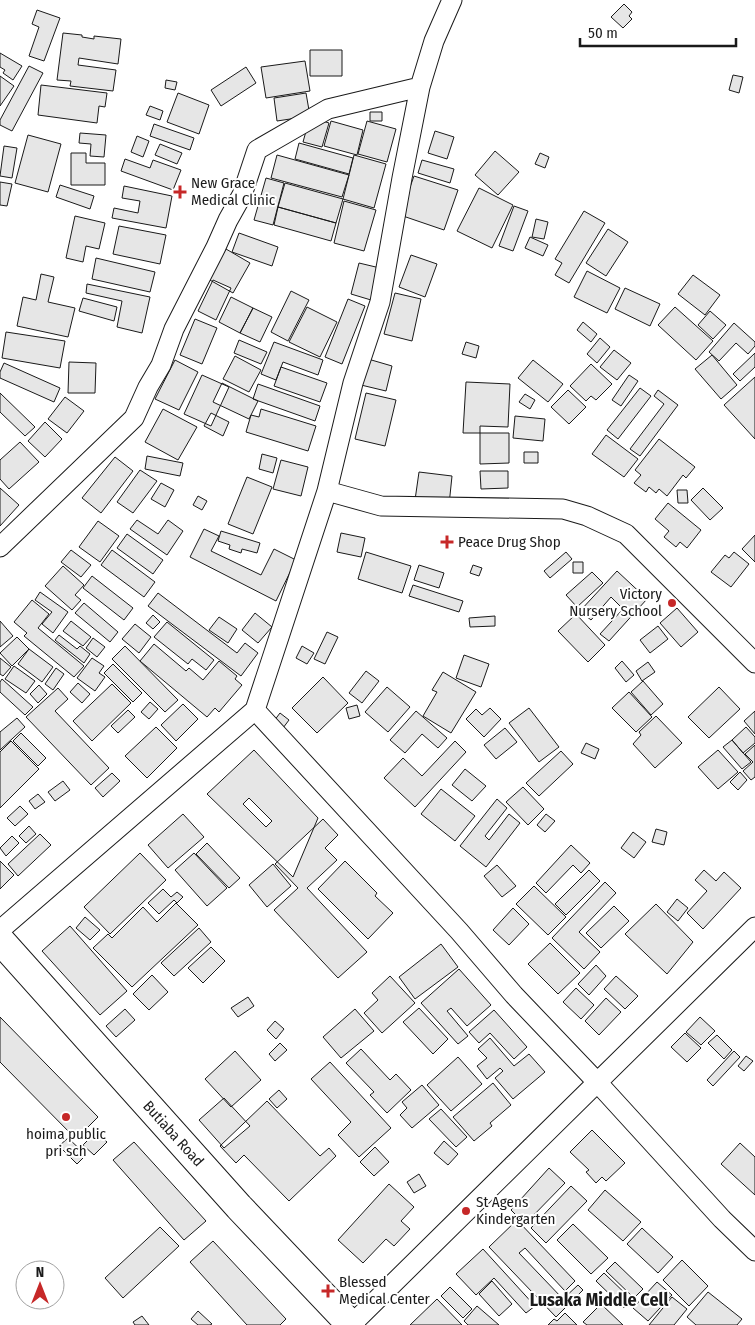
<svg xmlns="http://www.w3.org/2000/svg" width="755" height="1325" viewBox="0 0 755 1325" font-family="'Fira Sans Condensed',sans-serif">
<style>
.building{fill:#e6e6e6;stroke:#1a1a1a;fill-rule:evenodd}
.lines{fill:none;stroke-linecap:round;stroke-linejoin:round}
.minor-casing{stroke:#1a1a1a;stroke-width:21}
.primary-casing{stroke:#1a1a1a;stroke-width:30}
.minor{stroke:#fff;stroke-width:19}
.primary{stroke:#fff;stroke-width:28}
.poi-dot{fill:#c62828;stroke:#fff;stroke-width:2}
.labels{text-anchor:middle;stroke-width:4;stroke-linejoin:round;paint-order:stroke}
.poi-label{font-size:15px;fill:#1a1a1a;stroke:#fff;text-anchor:start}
.street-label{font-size:15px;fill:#1a1a1a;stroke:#fff}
.quarter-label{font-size:18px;font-weight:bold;fill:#1a1a1a;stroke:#fff}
</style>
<rect width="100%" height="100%" fill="#fff"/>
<path class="building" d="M 624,4 L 632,12 L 629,16 L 632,19 L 623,28 L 611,17 Z
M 37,10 L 60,18 L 44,61 L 29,56 L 39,27 L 32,24 Z
M 63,33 L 82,35 L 82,37 L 94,39 L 94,36 L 121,39 L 118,64 L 79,58 L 78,65 L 116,70 L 113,91 L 70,86 L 71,81 L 57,80 Z
M 310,50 L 342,50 L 342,76 L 310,76 Z
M 0,53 L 22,66 L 13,80 L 3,73 L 5,70 L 0,67 Z
M 305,61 L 310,91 L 266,98 L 261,67 Z
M 29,66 L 43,73 L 12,131 L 0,125 L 0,120 Z
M 246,67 L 256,83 L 221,106 L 211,90 Z
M 733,75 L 743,77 L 739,93 L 729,90 Z
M 0,76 L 14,86 L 0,106 Z
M 166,80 L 177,82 L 175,90 L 165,88 Z
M 41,85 L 107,93 L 105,107 L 99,106 L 97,123 L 38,115 Z
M 178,93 L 209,105 L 199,134 L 167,122 Z
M 306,93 L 310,116 L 277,121 L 274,98 Z
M 150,106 L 163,111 L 160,120 L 146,115 Z
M 370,112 L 382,112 L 382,121 L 370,121 Z
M 310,117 L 329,123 L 322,147 L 303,142 Z
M 331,121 L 363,130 L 357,155 L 324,146 Z
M 367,121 L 396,129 L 387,162 L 358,154 Z
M 154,124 L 194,138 L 190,150 L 150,136 Z
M 435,131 L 454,137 L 447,159 L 428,153 Z
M 80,133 L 106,135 L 104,157 L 90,156 L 91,144 L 79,143 Z
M 28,135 L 61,144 L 48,192 L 15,183 Z
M 137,136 L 149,141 L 143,157 L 131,152 Z
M 299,143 L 353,158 L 349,174 L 295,159 Z
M 160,144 L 182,153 L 177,164 L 155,155 Z
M 4,146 L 17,148 L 12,178 L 0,176 Z
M 495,151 L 519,172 L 498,195 L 475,175 Z
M 71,153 L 86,153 L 86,163 L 105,163 L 105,185 L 71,185 Z
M 540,153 L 549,157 L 545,168 L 535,164 Z
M 277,155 L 349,175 L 342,197 L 271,178 Z
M 354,155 L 386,164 L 374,208 L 343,199 Z
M 125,159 L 150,168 L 153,160 L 181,170 L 173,190 L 121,171 Z
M 422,160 L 454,169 L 450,183 L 418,173 Z
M 414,176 L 458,190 L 444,230 L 400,215 Z
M 266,178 L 284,183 L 273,225 L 254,220 Z
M 0,182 L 12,184 L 7,206 L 0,205 Z
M 285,183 L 343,199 L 336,223 L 278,207 Z
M 60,185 L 94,196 L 90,209 L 56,197 Z
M 124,186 L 172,196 L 166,228 L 112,218 L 114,208 L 138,213 L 140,201 L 122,198 Z
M 479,188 L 513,205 L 492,248 L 457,231 Z
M 344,201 L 376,210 L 364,251 L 334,243 Z
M 514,206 L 528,211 L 513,251 L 499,246 Z
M 278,207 L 336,223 L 331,241 L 274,225 Z
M 584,211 L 605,223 L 569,283 L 555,275 L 562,263 L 555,259 Z
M 75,216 L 105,223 L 99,249 L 86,246 L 83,262 L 66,258 Z
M 536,219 L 548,222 L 544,239 L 532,237 Z
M 119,226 L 166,235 L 160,264 L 113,254 Z
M 608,229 L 628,242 L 606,276 L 586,263 Z
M 239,233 L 278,247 L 272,266 L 232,252 Z
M 530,237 L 548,245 L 543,256 L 525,248 Z
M 226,249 L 250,263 L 233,293 L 208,279 Z
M 411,255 L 437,264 L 425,297 L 399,287 Z
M 96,258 L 155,272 L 150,292 L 92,279 Z
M 359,263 L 380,268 L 371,300 L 351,294 Z
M 587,271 L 620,288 L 607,313 L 574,297 Z
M 41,274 L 54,277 L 48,302 L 75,308 L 68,337 L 17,326 L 23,297 L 36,300 Z
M 693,275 L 720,295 L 705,315 L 678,294 Z
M 213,280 L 231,288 L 216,320 L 198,311 Z
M 87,284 L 150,297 L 142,333 L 117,327 L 122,301 L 86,293 Z
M 625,288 L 660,304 L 650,326 L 615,309 Z
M 291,291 L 309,300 L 288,341 L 271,332 Z
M 395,293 L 421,299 L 412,341 L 384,334 Z
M 231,297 L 253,308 L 240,333 L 219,322 Z
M 83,298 L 117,307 L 114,321 L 79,311 Z
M 348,299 L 365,306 L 342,364 L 325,357 Z
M 307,307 L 337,322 L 320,357 L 289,342 Z
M 675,307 L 713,341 L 696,360 L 658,325 Z
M 253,308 L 272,317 L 260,342 L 240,333 Z
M 710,311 L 726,325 L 713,339 L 698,325 Z
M 195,319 L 217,328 L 202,364 L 180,355 Z
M 583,322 L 597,334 L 591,342 L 577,330 Z
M 734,323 L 755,342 L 755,346 L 748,354 L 736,343 L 719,361 L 709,352 Z
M 6,332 L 65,341 L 60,368 L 2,358 Z
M 600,338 L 610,347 L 597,363 L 587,354 Z
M 239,340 L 267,352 L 261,364 L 234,353 Z
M 274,342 L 323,360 L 318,375 L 283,362 L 276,380 L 261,374 Z
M 466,342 L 479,346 L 476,358 L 462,354 Z
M 614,350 L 631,363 L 617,380 L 600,367 Z
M 755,353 L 755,367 L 740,381 L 733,374 Z
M 712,355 L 737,385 L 721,399 L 695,369 Z
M 235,356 L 261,370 L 249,392 L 223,379 Z
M 368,359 L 392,366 L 386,391 L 361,385 Z
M 175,360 L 198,372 L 179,410 L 155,399 Z
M 533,360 L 563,384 L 548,402 L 518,378 Z
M 69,362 L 96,363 L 95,393 L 68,393 Z
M 4,363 L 60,388 L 54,402 L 0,378 L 0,372 Z
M 591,364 L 612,384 L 596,400 L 591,396 L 586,401 L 570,386 Z
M 281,367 L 327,383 L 320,402 L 274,386 Z
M 202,375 L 229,387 L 211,426 L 184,414 Z
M 629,375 L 638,381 L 621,406 L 612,400 Z
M 755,377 L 755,439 L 724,405 Z
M 466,382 L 510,384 L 508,427 L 480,426 L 480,433 L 463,433 Z
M 222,383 L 258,401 L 249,419 L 213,402 Z
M 258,384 L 320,406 L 315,421 L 253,399 Z
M 640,388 L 651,396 L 618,439 L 607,430 Z
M 568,390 L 586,407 L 569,424 L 551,407 Z
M 658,390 L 678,405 L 640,456 L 630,449 L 664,404 L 654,396 Z
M 0,393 L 35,427 L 25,436 L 0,412 Z
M 366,393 L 396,400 L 385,446 L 355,439 Z
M 525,394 L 535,400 L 530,409 L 519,402 Z
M 65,397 L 84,411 L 67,433 L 48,419 Z
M 163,409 L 197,427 L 178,460 L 145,442 Z
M 261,409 L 316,426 L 308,451 L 246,432 L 251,415 L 259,417 Z
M 211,413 L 229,422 L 223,436 L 204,426 Z
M 515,416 L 545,419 L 543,441 L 513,438 Z
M 45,422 L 62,439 L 45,457 L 28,441 Z
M 480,433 L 509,433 L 509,463 L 480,464 Z
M 606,435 L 638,459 L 624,477 L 592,454 Z
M 659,439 L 695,467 L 686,478 L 683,475 L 667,496 L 659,489 L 656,493 L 649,487 L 646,492 L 634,483 L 641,475 L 635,470 Z
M 20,442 L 39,462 L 9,489 L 0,479 L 0,460 Z
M 524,452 L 538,452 L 538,463 L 524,463 Z
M 262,454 L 277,458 L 273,473 L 259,469 Z
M 147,456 L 183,463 L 180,476 L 145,469 Z
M 115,457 L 133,471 L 101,513 L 82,498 Z
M 281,460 L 308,467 L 301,496 L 273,489 Z
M 140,470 L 157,481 L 133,513 L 117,502 Z
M 480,471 L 508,471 L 508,488 L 481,489 Z
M 419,472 L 452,476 L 449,505 L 415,500 Z
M 247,477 L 272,487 L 253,534 L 228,524 Z
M 161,483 L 174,490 L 165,507 L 151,499 Z
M 0,488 L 19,505 L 0,526 Z
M 703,488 L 723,508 L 710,520 L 691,500 Z
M 677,490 L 687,490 L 688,503 L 678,503 Z
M 198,496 L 207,501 L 202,510 L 193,505 Z
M 668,503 L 701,530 L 687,548 L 680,542 L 676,547 L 664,537 L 669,531 L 655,519 Z
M 137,520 L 158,534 L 168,520 L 183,531 L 167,555 L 130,529 Z
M 98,521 L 119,536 L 100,562 L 79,547 Z
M 204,529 L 219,536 L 211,551 L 261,575 L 274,549 L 296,560 L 276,601 L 190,557 Z
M 221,531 L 260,543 L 257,553 L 242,549 L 241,553 L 229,549 L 230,545 L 218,541 Z
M 341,533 L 365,538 L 361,557 L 337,552 Z
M 127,534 L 163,560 L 153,574 L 117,548 Z
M 755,535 L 755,562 L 742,549 Z
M 71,550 L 91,565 L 81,577 L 61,562 Z
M 112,550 L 155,582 L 144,597 L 101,565 Z
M 366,552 L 411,566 L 402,593 L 358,579 Z
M 566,552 L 572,559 L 550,578 L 544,571 Z
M 734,552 L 749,564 L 731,587 L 711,572 L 725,555 L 729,558 Z
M 573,562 L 583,562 L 583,573 L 573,573 Z
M 419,565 L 444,573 L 439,588 L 414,580 Z
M 473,565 L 482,568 L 479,576 L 470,573 Z
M 63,566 L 84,585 L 75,595 L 81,600 L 72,610 L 45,586 Z
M 617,571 L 647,599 L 609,641 L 600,634 L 623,609 L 611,597 L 591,620 L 580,611 Z
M 592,572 L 603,583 L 577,607 L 566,595 Z
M 92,576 L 133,608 L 124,620 L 83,588 Z
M 413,585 L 463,601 L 459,612 L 409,596 Z
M 40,592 L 68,612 L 53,633 L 42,624 L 52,612 L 35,600 Z
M 158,593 L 237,653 L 245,643 L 258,653 L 241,676 L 148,606 Z
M 32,600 L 49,614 L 38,628 L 84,666 L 74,677 L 24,636 L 27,633 L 14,622 Z
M 84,603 L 118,632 L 110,642 L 75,613 Z
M 677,608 L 698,632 L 681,647 L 660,623 Z
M 255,613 L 272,627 L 258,643 L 242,630 Z
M 576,614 L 605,645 L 588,662 L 558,631 Z
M 153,615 L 160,622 L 153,629 L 146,623 Z
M 495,616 L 495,626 L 470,627 L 469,618 Z
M 219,617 L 237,629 L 228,643 L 209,630 Z
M 0,621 L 13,636 L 0,647 Z
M 71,621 L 91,637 L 83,646 L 63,631 Z
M 167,622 L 214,660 L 206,670 L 192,659 L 188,664 L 154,637 Z
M 135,624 L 151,637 L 139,653 L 122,639 Z
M 658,626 L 668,639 L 650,653 L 640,640 Z
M 327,632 L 338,637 L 325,664 L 314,659 Z
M 59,635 L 77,649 L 80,646 L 90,654 L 84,663 L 55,640 Z
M 17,637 L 29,649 L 12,666 L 0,653 Z
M 93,638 L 105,647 L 97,657 L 86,648 Z
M 154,644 L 186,671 L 189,668 L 203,680 L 219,661 L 237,676 L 235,679 L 242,685 L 219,712 L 215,708 L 207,717 L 140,661 Z
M 125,646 L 178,700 L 165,712 L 112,659 Z
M 302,646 L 314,653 L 307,664 L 296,658 Z
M 29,649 L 53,667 L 42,682 L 18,664 Z
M 464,655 L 489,664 L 481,687 L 456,678 Z
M 0,658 L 11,667 L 3,676 L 0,674 Z
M 92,658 L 104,666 L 99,673 L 105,677 L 95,691 L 77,678 Z
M 622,661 L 634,675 L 626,682 L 615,668 Z
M 648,662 L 655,672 L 642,681 L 636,671 Z
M 113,664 L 142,693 L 133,702 L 104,673 Z
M 14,666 L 35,681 L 26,693 L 5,679 Z
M 56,668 L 64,674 L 53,690 L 45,684 Z
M 366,671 L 379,681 L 362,703 L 349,693 Z
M 443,672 L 476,692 L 451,733 L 423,716 L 437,692 L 432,690 Z
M 323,677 L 348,703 L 317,733 L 292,708 Z
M 2,679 L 33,707 L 25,715 L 0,692 L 0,682 Z
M 643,681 L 663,704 L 651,715 L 631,692 Z
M 78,683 L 90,694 L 82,703 L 70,692 Z
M 112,684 L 131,703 L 92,741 L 73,721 Z
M 39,685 L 47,694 L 38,703 L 30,694 Z
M 387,687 L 410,707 L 388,732 L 365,712 Z
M 719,687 L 740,709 L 709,738 L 688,717 Z
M 58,688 L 68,699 L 55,711 L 109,768 L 91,785 L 26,717 Z
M 629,692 L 652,717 L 636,732 L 612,708 Z
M 150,702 L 158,709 L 149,719 L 141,712 Z
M 183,704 L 198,719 L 176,741 L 161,725 Z
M 357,705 L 360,716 L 349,719 L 346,708 Z
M 490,708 L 501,719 L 484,737 L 466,719 L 476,709 L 482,715 Z
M 529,708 L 559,747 L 539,762 L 509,723 Z
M 128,710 L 135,717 L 118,733 L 111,726 Z
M 416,711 L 447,738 L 438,748 L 422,734 L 405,753 L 390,740 Z
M 755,711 L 755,734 L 744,721 Z
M 280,713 L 289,720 L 283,728 L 274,721 Z
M 656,716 L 682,743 L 655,768 L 633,744 L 641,735 L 639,732 Z
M 17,718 L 25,727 L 0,750 L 0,732 Z
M 156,727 L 177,748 L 147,778 L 125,756 Z
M 746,727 L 755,737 L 755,743 L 743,753 L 732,740 Z
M 505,728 L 517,742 L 496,759 L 484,745 Z
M 21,733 L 46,758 L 38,766 L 13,741 Z
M 732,740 L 751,762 L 742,769 L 723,747 Z
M 11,741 L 39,769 L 0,808 L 0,752 Z
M 455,741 L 466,752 L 415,807 L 384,778 L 403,758 L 422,776 Z
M 586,743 L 599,749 L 595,759 L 581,753 Z
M 755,745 L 755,777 L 751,780 L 743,771 L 753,762 L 745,754 Z
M 254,750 L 318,818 L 293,877 L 207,794 ZM 249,798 L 272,821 L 266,827 L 243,804 Z
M 718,750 L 738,772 L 718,789 L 698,767 Z
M 561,751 L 573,764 L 539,796 L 526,783 Z
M 465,769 L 486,786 L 472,801 L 452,785 Z
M 740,772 L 747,780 L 738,790 L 730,782 Z
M 112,773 L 120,781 L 103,797 L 95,788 Z
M 63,781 L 70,790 L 55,801 L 48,792 Z
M 523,787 L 544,809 L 528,825 L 506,802 Z
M 441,789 L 475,816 L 455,841 L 421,814 Z
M 38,794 L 45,802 L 35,809 L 29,801 Z
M 497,799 L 507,808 L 485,836 L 489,840 L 509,814 L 520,823 L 486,867 L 460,846 Z
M 20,806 L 28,814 L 15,826 L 7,818 Z
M 183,814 L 204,837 L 168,868 L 148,845 Z
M 546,814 L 555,821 L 545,832 L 537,825 Z
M 323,819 L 338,835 L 325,848 L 337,860 L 307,888 L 367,952 L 338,978 L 274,910 L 298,888 L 275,864 Z
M 29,826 L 36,834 L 26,843 L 19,836 Z
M 656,829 L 667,832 L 664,845 L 652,842 Z
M 633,832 L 646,842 L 634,858 L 621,848 Z
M 40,834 L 51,845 L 18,876 L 8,864 Z
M 12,836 L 19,843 L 6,856 L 0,848 Z
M 207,843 L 240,878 L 229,888 L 196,854 Z
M 571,845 L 590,863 L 581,873 L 573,865 L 546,893 L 536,883 Z
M 140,853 L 166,880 L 110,934 L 84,907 Z
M 194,853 L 227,888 L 207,906 L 175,870 Z
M 0,861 L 14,875 L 0,889 Z
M 345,861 L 377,893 L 375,896 L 393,913 L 368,939 L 318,889 Z
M 273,864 L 291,886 L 267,907 L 249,885 Z
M 497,865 L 516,886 L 502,897 L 484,876 Z
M 589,870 L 600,881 L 566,915 L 555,904 Z
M 704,870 L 716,881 L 724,872 L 741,888 L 703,929 L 687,913 L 707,891 L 695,880 Z
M 605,882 L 616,893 L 579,932 L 600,952 L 584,969 L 552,938 Z
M 534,886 L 566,917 L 548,935 L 516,904 Z
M 163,889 L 171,897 L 177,892 L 183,897 L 177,903 L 174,900 L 159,914 L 148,903 Z
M 677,899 L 688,908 L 678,921 L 667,912 Z
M 176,903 L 198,925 L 132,987 L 93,948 L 108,934 L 112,938 L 143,907 L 157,922 Z
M 656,904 L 693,942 L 667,974 L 625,934 Z
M 614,906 L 629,921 L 601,948 L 586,933 Z
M 513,908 L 529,924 L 509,945 L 493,930 Z
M 85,917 L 100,930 L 90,940 L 76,928 Z
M 70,926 L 127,991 L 100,1015 L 42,951 Z
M 199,928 L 211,942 L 174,976 L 161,963 Z
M 550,943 L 580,973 L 558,994 L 528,964 Z
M 441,944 L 458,967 L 415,999 L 399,977 Z
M 211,947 L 225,961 L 203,983 L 188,968 Z
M 596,965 L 606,976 L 589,995 L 578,984 Z
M 459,969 L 491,1005 L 467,1026 L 451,1008 L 447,1011 L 468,1036 L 458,1044 L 421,1003 Z
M 152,975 L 168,992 L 149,1010 L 133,994 Z
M 390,976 L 415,1003 L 382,1033 L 364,1013 L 378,1000 L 372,993 Z
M 616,976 L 638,996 L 625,1009 L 604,989 Z
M 576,988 L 594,1005 L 581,1019 L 563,1002 Z
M 248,997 L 254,1006 L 238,1017 L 231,1008 Z
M 606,998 L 621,1012 L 599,1035 L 585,1021 Z
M 419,1008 L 448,1039 L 433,1054 L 403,1022 Z
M 125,1009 L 135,1020 L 116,1037 L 106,1026 Z
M 355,1009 L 374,1031 L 341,1058 L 323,1037 Z
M 494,1010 L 527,1047 L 514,1059 L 490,1033 L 479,1043 L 469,1032 Z
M 0,1017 L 98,1117 L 76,1139 L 0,1062 Z
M 700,1017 L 715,1031 L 701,1045 L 686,1032 Z
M 275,1021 L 284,1029 L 276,1039 L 267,1030 Z
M 685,1033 L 701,1048 L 687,1062 L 671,1047 Z
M 717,1035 L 732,1050 L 724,1059 L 708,1043 Z
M 490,1038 L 514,1066 L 529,1054 L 545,1072 L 513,1099 L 495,1078 L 503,1071 L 500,1068 L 487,1079 L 477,1066 L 487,1058 L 478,1049 Z
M 280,1043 L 287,1050 L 275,1061 L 269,1054 Z
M 361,1049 L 390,1080 L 396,1074 L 411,1090 L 387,1113 L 370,1095 L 374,1092 L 346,1063 Z
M 235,1051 L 261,1080 L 231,1107 L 205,1079 Z
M 734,1051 L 740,1057 L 713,1086 L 707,1080 Z
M 746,1056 L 753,1061 L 744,1071 L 738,1066 Z
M 458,1057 L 482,1084 L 451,1111 L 427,1085 Z
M 330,1062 L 391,1128 L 359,1157 L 338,1135 L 351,1122 L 311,1079 Z
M 493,1083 L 511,1105 L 490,1123 L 492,1126 L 474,1141 L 453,1117 Z
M 422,1085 L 439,1105 L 412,1128 L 400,1115 L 407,1108 L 402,1102 Z
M 279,1090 L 287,1099 L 277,1108 L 269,1099 Z
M 224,1098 L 250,1126 L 224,1148 L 199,1120 Z
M 267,1101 L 320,1156 L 329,1148 L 336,1156 L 289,1201 L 244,1155 L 236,1163 L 220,1146 Z
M 441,1109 L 467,1137 L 456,1147 L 429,1119 Z
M 592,1130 L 625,1163 L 606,1181 L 602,1177 L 596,1183 L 586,1172 L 589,1170 L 570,1152 Z
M 96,1132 L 107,1142 L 94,1155 L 83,1145 Z
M 68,1138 L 86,1155 L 77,1164 L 59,1146 Z
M 444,1141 L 458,1154 L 448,1165 L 434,1153 Z
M 134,1142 L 206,1221 L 184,1240 L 113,1160 Z
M 740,1143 L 755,1157 L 755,1195 L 721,1164 Z
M 375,1147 L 389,1162 L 374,1176 L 360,1162 Z
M 549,1168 L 565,1183 L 525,1224 L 511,1210 Z
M 419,1174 L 426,1186 L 414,1193 L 407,1182 Z
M 389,1184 L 414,1207 L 401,1221 L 410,1229 L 394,1246 L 386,1239 L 363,1263 L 338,1240 Z
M 571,1186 L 587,1201 L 546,1243 L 531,1228 Z
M 605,1190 L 641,1222 L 623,1241 L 588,1210 Z
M 517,1220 L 575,1281 L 565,1291 L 525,1248 L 519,1253 L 563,1299 L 578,1285 L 583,1290 L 556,1317 L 489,1247 Z
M 573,1224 L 608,1258 L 591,1274 L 557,1240 Z
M 160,1227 L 179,1246 L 123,1298 L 105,1278 Z
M 642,1228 L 673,1257 L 658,1273 L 627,1244 Z
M 213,1241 L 286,1319 L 280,1325 L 247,1325 L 190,1262 Z
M 483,1249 L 535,1306 L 526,1313 L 494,1278 L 476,1295 L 456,1274 Z
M 682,1260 L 708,1286 L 689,1306 L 663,1280 Z
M 615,1262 L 643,1289 L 634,1298 L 606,1271 Z
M 604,1273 L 632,1300 L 624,1308 L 596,1281 Z
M 492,1281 L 512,1304 L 499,1316 L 479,1294 Z
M 657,1282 L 672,1295 L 648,1321 L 633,1308 Z
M 450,1287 L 472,1309 L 463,1318 L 441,1296 Z
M 708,1292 L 742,1319 L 737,1325 L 696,1325 L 687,1317 Z
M 672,1297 L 687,1309 L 674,1325 L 649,1325 Z
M 437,1299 L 462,1325 L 410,1325 Z
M 601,1304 L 623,1325 L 587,1325 L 583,1322 Z
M 477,1306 L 499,1325 L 468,1325 L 464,1321 Z
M 198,1311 L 212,1324 L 210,1325 L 198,1325 L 191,1319 Z
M 565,1313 L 577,1325 L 548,1325 L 554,1319 L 557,1321 Z
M 142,1316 L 149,1325 L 135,1325 L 133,1322 Z"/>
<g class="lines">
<g class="minor-casing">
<path id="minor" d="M 327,491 L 381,506 L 563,509 L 587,516 L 626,534 L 755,663
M 0,547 L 134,418 L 148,387 L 161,365 L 174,329 L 216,247 L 228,220 L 242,195 L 257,150 L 328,109 L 420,87 L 434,41 L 452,0
M 255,710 L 459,931 L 514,995 L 597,1082 L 722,1219 L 755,1251
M 0,930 L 255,710 L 327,491 L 353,383 L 380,302 L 402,178 L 420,87
M 351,1325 L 755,927"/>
</g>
<g class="primary-casing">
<g id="primary">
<path id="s1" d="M 0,940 L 239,1207 L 351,1325"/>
</g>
</g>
<use href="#minor" class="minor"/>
<use href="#primary" class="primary"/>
</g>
<g class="poi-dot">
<path d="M177.5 184.5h5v5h5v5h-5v5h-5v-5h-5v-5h5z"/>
<path d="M444.5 534.5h5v5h5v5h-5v5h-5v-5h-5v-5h5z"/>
<circle cx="672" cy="603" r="5"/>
<circle cx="66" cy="1117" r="5"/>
<circle cx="466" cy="1211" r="5"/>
<path d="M325.5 1283.5h5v5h5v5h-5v5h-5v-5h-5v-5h5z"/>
</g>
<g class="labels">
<g class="poi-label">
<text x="191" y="188">New Grace<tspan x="191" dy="17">Medical Clinic</tspan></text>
<text x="458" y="547">Peace Drug Shop</text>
<text x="662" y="599" text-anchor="end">Victory<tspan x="662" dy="17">Nursery School</tspan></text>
<text x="66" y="1139" text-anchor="middle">hoima public<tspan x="66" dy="17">pri sch</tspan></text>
<text x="476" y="1207">St Agens<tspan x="476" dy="17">Kindergarten</tspan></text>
<text x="339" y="1287">Blessed<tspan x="339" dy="17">Medical Center</tspan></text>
</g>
<g class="street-label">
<text dy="5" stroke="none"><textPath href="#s1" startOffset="260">Butiaba Road</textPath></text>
</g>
<g class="quarter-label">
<text x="599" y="1306">Lusaka Middle Cell</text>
</g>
</g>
<g transform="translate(40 1285)"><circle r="24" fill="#ffffff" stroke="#a3a3a3"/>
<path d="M0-4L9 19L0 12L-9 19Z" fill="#c62828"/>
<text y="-8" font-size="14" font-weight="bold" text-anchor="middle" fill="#1a1a1a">N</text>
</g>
<path d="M580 38v8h156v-8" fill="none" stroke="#1a1a1a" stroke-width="2.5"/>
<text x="588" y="38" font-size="15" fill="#1a1a1a" stroke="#ffffff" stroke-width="4" paint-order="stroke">50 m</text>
</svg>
